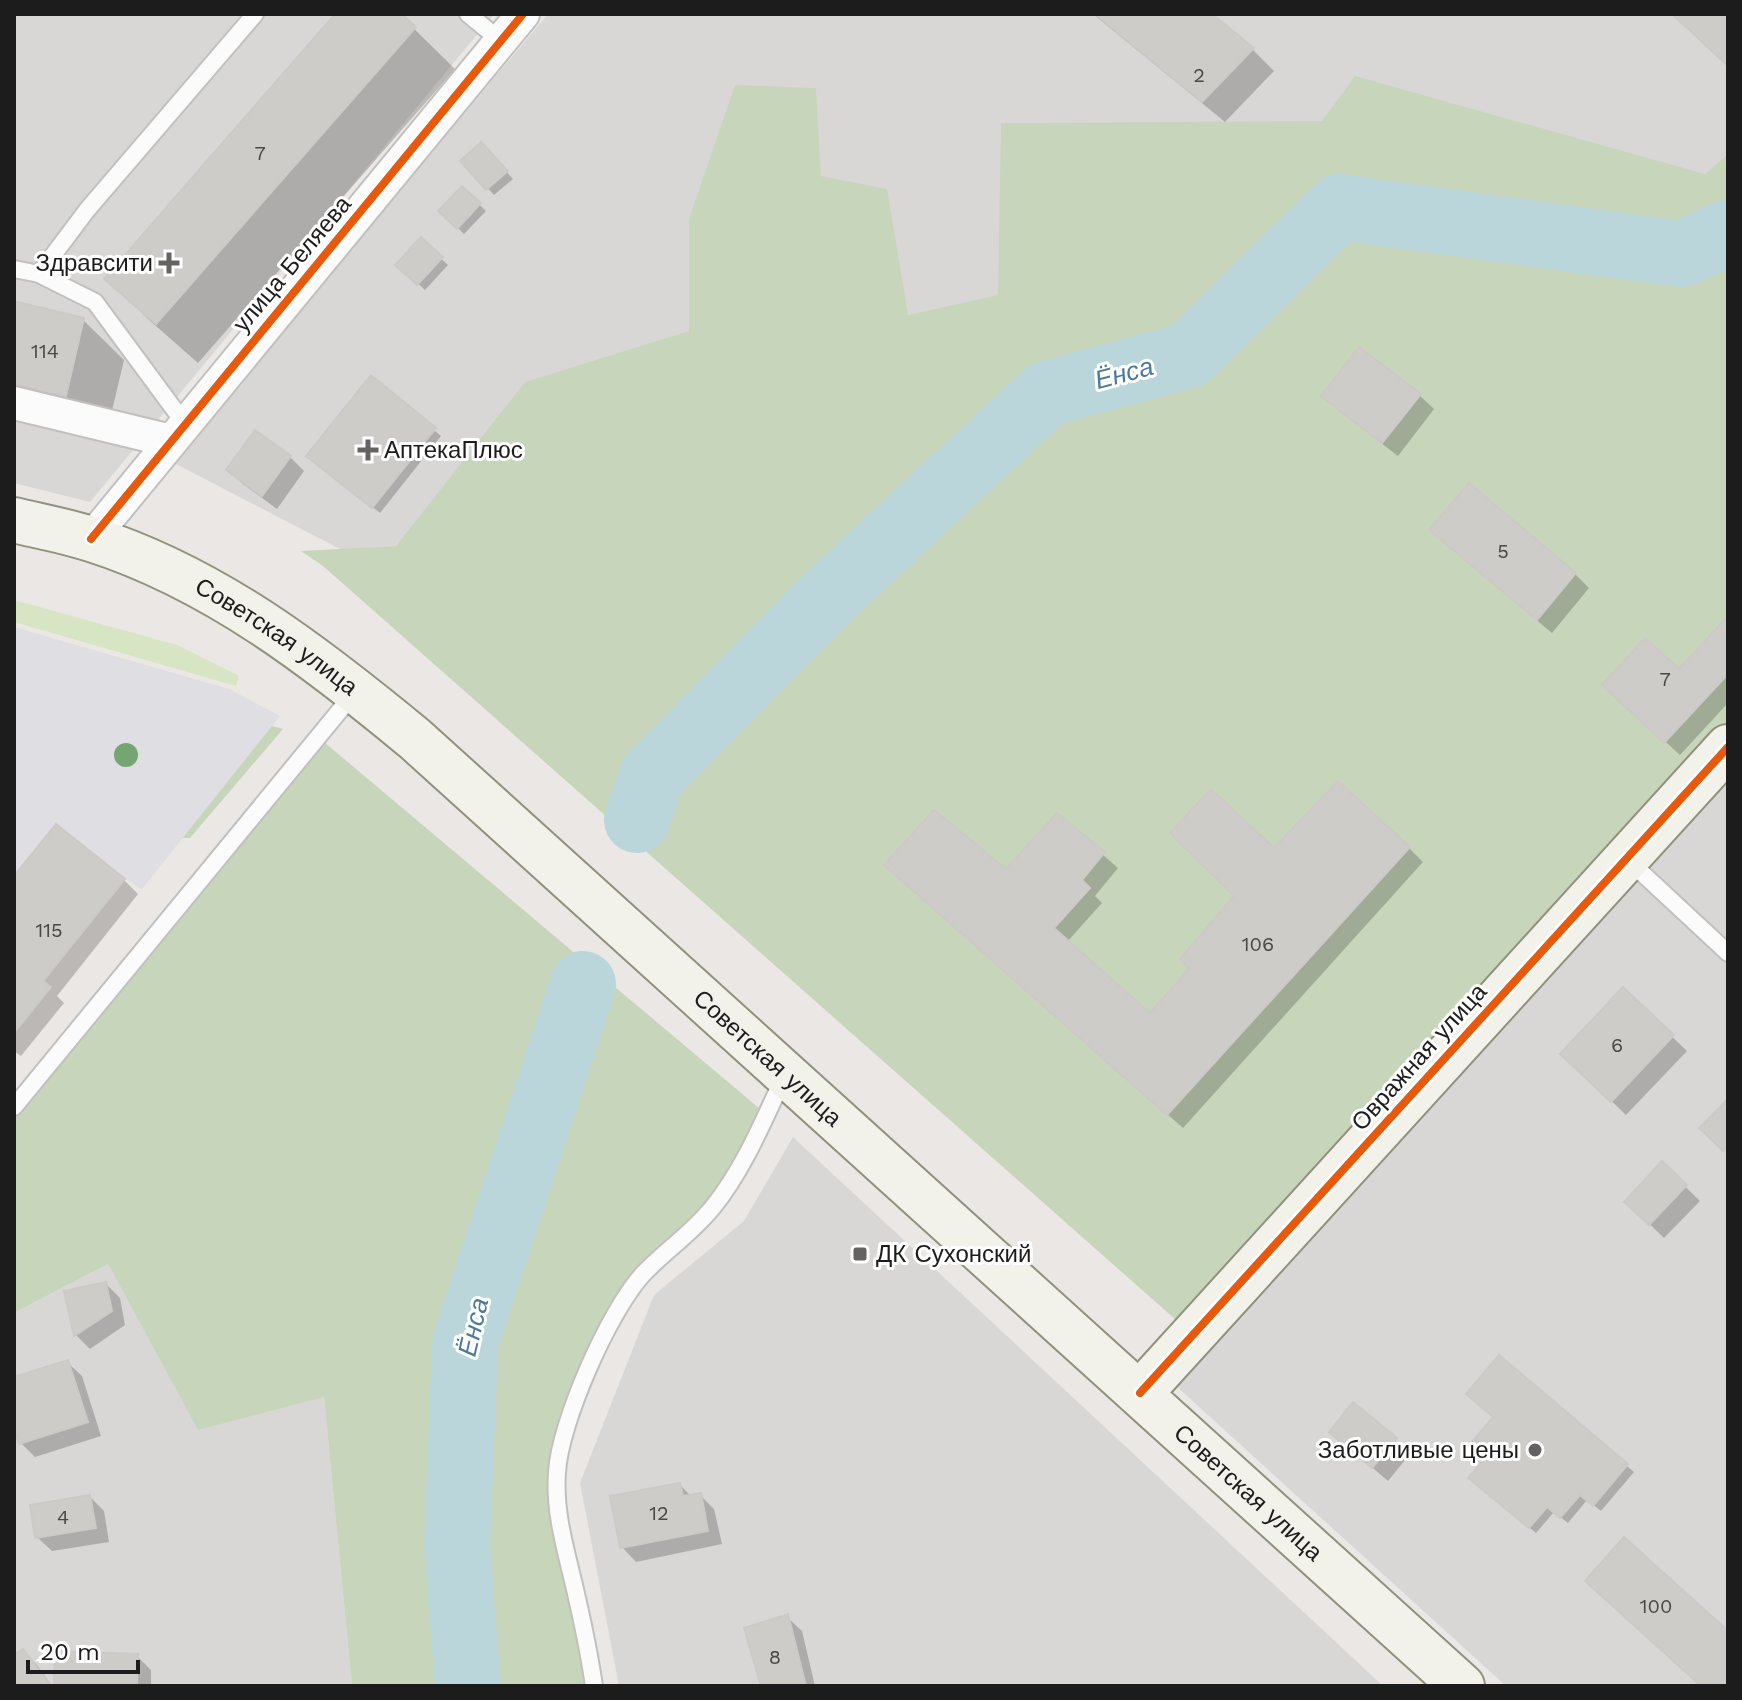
<svg xmlns="http://www.w3.org/2000/svg" width="1742" height="1700" viewBox="0 0 1742 1700" font-family="'Work Sans',sans-serif">
<style>
.residential{fill:#d9d7d6}
.grass{fill:#d8e5c5}
.forest{fill:#c7d6bb}
.plaza{fill:#dfdee3}
.shadow{fill:#0003}
.lines{fill:none;stroke-linecap:round;stroke-linejoin:round}
.river{stroke:#bad6db;stroke-width:66}
.building{fill:#ceccc9;stroke:#cdc9c6;stroke-width:2}
.lane-casing{stroke:#c1c0bf;stroke-width:20}
.street-casing{stroke:#c1c0bf;stroke-width:36}
.secondary-casing{stroke:#91917e;stroke-width:48}
.lane{stroke:#fcfbfb;stroke-width:16}
.street{stroke:#fcfbfb;stroke-width:32}
.secondary{stroke:#f2f1ea;stroke-width:44}
.cycleway-casing{stroke:#fff;stroke-width:13}
.cycleway{stroke:#e8590c;stroke-width:8}
.tree{fill:#74a672}
.poi-dot{fill:#646362;stroke:#fff;stroke-width:3}
.labels{text-anchor:middle;stroke-width:6;stroke-linejoin:round;paint-order:stroke}
.number-label{font-size:20px;fill:#484847}
.poi-label{font-size:24px;fill:#1c1c1c;stroke:#fff;text-anchor:end}
.street-label{font-size:24px;fill:#1c1c1c;stroke:#fff}
.water-label{font-size:26px;font-style:italic;fill:#4d7a9c;stroke:#fff}
</style>
<rect width="100%" height="100%" fill="#eae7e4"/>
<path class="residential" d="M 14,14 L 494,14 L 90,502 L 14,483 Z
M 548,14 L 1728,14 L 1728,708 L 340,549 L 172,462 Z
M 1728,777 L 1728,1686 L 1506,1686 L 1175,1385 Z
M 793,1137 L 1383,1686 L 619,1686 L 580,1483 L 654,1295 L 744,1221 Z
M 108,1264 L 198,1429 L 324,1396 L 352,1686 L 14,1686 L 14,1313 Z"/>
<path class="grass" d="M 14,600 L 177,645 L 239,676 L 236,686 L 14,622 Z"/>
<path class="forest" d="M 1355,76 L 1705,174 L 1728,154 L 1728,747 L 1193,1335 L 323,566 L 301,551 L 396,546 L 525,382 L 689,331 L 689,219 L 735,85 L 816,88 L 821,176 L 887,189 L 908,315 L 998,295 L 1001,123 L 1322,121 Z
M 261,723 L 283,729 L 190,838 L 168,838 Z
M 318,737 L 766,1114 L 734,1175 L 620,1304 L 557,1469 L 594,1686 L 352,1686 L 324,1397 L 198,1430 L 108,1264 L 14,1313 L 14,1111 Z"/>
<path class="plaza" d="M 14,627 L 229,689 L 280,716 L 142,889 L 125,879 L 56,824 L 14,876 Z"/>
<path class="shadow" d="M 338,14 L 399,14 L 455,69 L 198,363 L 148,319 L 107,279 Z
M 1093,14 L 1209,14 L 1252,49 L 1274,71 L 1225,122 Z
M 488,151 L 513,179 L 494,195 L 463,161 Z
M 463,189 L 486,211 L 464,234 L 441,211 Z
M 421,240 L 448,265 L 425,290 L 398,265 Z
M 14,303 L 83,320 L 124,360 L 106,436 L 14,414 Z
M 371,378 L 441,436 L 380,513 L 316,462 Z
M 1419,395 L 1434,409 L 1398,456 L 1338,410 L 1324,396 Z
M 290,457 L 304,471 L 277,509 L 243,484 L 228,470 Z
M 1446,544 L 1575,574 L 1589,588 L 1552,633 Z
M 1728,619 L 1728,703 L 1680,755 L 1619,699 L 1679,672 Z
M 1057,815 L 1118,868 L 1095,896 L 1102,903 L 1067,942 L 1151,1016 L 1192,969 L 1274,851 L 1409,848 L 1423,862 L 1183,1128 L 901,879 L 1006,872 Z
M 14,879 L 124,880 L 138,894 L 57,996 L 64,1003 L 21,1056 L 14,1051 Z
M 1623,990 L 1687,1051 L 1626,1115 L 1577,1068 Z
M 1662,1164 L 1700,1201 L 1664,1238 L 1627,1202 Z
M 106,1284 L 120,1298 L 125,1325 L 90,1349 L 76,1335 Z
M 1499,1358 L 1634,1472 L 1601,1511 L 1587,1500 L 1568,1523 L 1554,1512 L 1536,1533 L 1477,1484 L 1495,1417 Z
M 67,1362 L 82,1376 L 101,1436 L 35,1457 L 21,1443 L 14,1422 L 14,1379 Z
M 1354,1405 L 1410,1454 L 1388,1481 L 1331,1432 Z
M 680,1485 L 691,1496 L 700,1495 L 714,1509 L 722,1544 L 636,1562 L 622,1547 Z
M 90,1497 L 104,1511 L 109,1542 L 52,1551 L 37,1537 Z
M 787,1617 L 802,1631 L 815,1686 L 763,1686 Z
M 23,1651 L 37,1665 L 52,1686 L 14,1686 L 14,1658 Z
M 137,1656 L 151,1670 L 151,1686 L 57,1686 Z"/>
<g class="lines">
<path class="river" d="M 637,820 L 652,775 L 831,594 L 1046,394 L 1189,355 L 1339,207 L 1682,254 L 1728,232
M 468,1686 L 457,1548 L 465,1342 L 583,984"/>
</g>
<path class="building" d="M 335,14 L 402,14 L 416,27 L 156,324 L 104,279 Z
M 1095,14 L 1212,14 L 1254,48 L 1202,102 Z
M 1672,14 L 1728,14 L 1728,66 Z
M 481,142 L 508,171 L 486,190 L 460,161 Z
M 462,186 L 481,203 L 457,229 L 438,211 Z
M 421,237 L 443,257 L 417,285 L 395,265 Z
M 14,301 L 84,318 L 66,396 L 14,384 Z
M 1359,347 L 1421,394 L 1382,443 L 1321,396 Z
M 371,375 L 436,428 L 372,508 L 306,456 Z
M 255,430 L 291,456 L 262,496 L 226,470 Z
M 1469,483 L 1576,573 L 1537,620 L 1429,530 Z
M 1728,616 L 1728,674 L 1664,743 L 1602,685 L 1645,638 L 1679,669 Z
M 1338,781 L 1410,847 L 1167,1115 L 884,865 L 934,810 L 1006,869 L 1057,813 L 1105,852 L 1082,880 L 1090,888 L 1054,928 L 1150,1013 L 1189,969 L 1180,959 L 1234,896 L 1170,833 L 1211,789 L 1274,848 Z
M 56,824 L 125,879 L 43,981 L 51,987 L 14,1033 L 14,876 Z
M 1623,987 L 1674,1035 L 1611,1102 L 1560,1054 Z
M 1728,1099 L 1728,1145 L 1723,1151 L 1699,1128 Z
M 1662,1161 L 1687,1185 L 1649,1225 L 1624,1202 Z
M 106,1282 L 112,1311 L 74,1336 L 64,1291 Z
M 1499,1355 L 1628,1464 L 1593,1506 L 1580,1495 L 1560,1518 L 1547,1507 L 1529,1528 L 1468,1478 L 1481,1463 L 1465,1450 L 1493,1417 L 1466,1394 Z
M 68,1360 L 88,1422 L 19,1444 L 14,1428 L 14,1377 Z
M 1353,1402 L 1397,1438 L 1372,1468 L 1329,1432 Z
M 680,1483 L 683,1496 L 701,1493 L 708,1531 L 620,1548 L 610,1496 Z
M 90,1495 L 96,1528 L 35,1538 L 30,1505 Z
M 1624,1537 L 1728,1631 L 1728,1686 L 1701,1686 L 1585,1581 Z
M 788,1614 L 806,1686 L 761,1686 L 744,1628 Z
M 23,1649 L 50,1685 L 49,1686 L 14,1686 L 14,1655 Z
M 55,1651 L 138,1654 L 137,1686 L 54,1686 Z"/>
<g class="lines">
<g class="lane-casing">
<path id="lane" d="M 468,14 L 501,41
M 14,269 L 39,274 L 87,210 L 255,14
M 39,274 L 95,302 L 185,424
M 1628,860 L 1728,953
M 14,1107 L 355,692
M 594,1686 C 589,1652 582,1619 574,1585 C 565,1547 554,1511 557,1472 C 560,1422 609,1311 643,1274 C 665,1251 692,1233 713,1207 C 744,1169 764,1119 785,1075"/>
</g>
<g class="street-casing">
<path id="street" d="M 14,403 L 171,441
M 91,539 L 523,14"/>
</g>
<g class="secondary-casing">
<g id="secondary">
<path id="s1" d="M 14,520 C 39,526 66,531 91,539 C 214,578 317,658 415,739 L 1462,1686"/>
<path d="M 1140,1393 L 1728,747"/>
</g>
</g>
<use href="#lane" class="lane"/>
<use href="#street" class="street"/>
<use href="#secondary" class="secondary"/>
<g class="cycleway-casing">
<path id="cycleway" d="M 91,539 L 523,14
M 1140,1393 L 1728,747"/>
</g>
<use href="#cycleway" class="cycleway"/>
</g>
<circle class="tree" cx="126" cy="755" r="12"/>
<g class="poi-dot">
<path d="M165 251h8v8h8v8h-8v8h-8v-8h-8v-8h8z"/>
<path d="M364 438h8v8h8v8h-8v8h-8v-8h-8v-8h8z"/>
<rect x="852" y="1246" width="16" height="16" rx="4"/>
<circle cx="1535" cy="1450" r="8"/>
</g>
<g class="labels">
<g class="number-label">
<text x="1199" y="82">2</text>
<text x="260" y="160">7</text>
<text x="45" y="358">114</text>
<text x="1503" y="558">5</text>
<text x="1665" y="686">7</text>
<text x="49" y="937">115</text>
<text x="1258" y="951">106</text>
<text x="1617" y="1052">6</text>
<text x="659" y="1520">12</text>
<text x="63" y="1524">4</text>
<text x="1656" y="1613">100</text>
<text x="775" y="1664">8</text>
</g>
<g class="poi-label">
<text x="153" y="271">Здравсити</text>
<text x="384" y="458" text-anchor="start">АптекаПлюс</text>
<text x="876" y="1262" text-anchor="start">ДК Сухонский</text>
<text x="1519" y="1458">Заботливые цены</text>
</g>
<g class="street-label">
<text transform="translate(292 264) rotate(-50)" y="8">улица Беляева</text>
<text dy="8" stroke="none"><textPath href="#s1" startOffset="290">Советская улица</textPath></text>
<text dy="8" stroke="none"><textPath href="#s1" startOffset="938">Советская улица</textPath></text>
<text transform="translate(1419 1057) rotate(-48)" y="8">Овражная улица</text>
<text dy="8" stroke="none"><textPath href="#s1" startOffset="1586">Советская улица</textPath></text>
</g>
<g class="water-label">
<text transform="translate(1124 373) rotate(-15)" y="9">Ёнса</text>
<text transform="translate(473 1327) rotate(-77)" y="9">Ёнса</text>
</g>
</g>
<rect width="1742" height="1700" fill="none" stroke="#1c1c1c" stroke-width="32"/>
<path d="M28 1660v12h110v-12" fill="none" stroke="#1c1c1c" stroke-width="4"/>
<text x="40" y="1660" font-size="24" fill="#1c1c1c" stroke="#ffffff" stroke-width="6" paint-order="stroke">20 m</text>
</svg>
